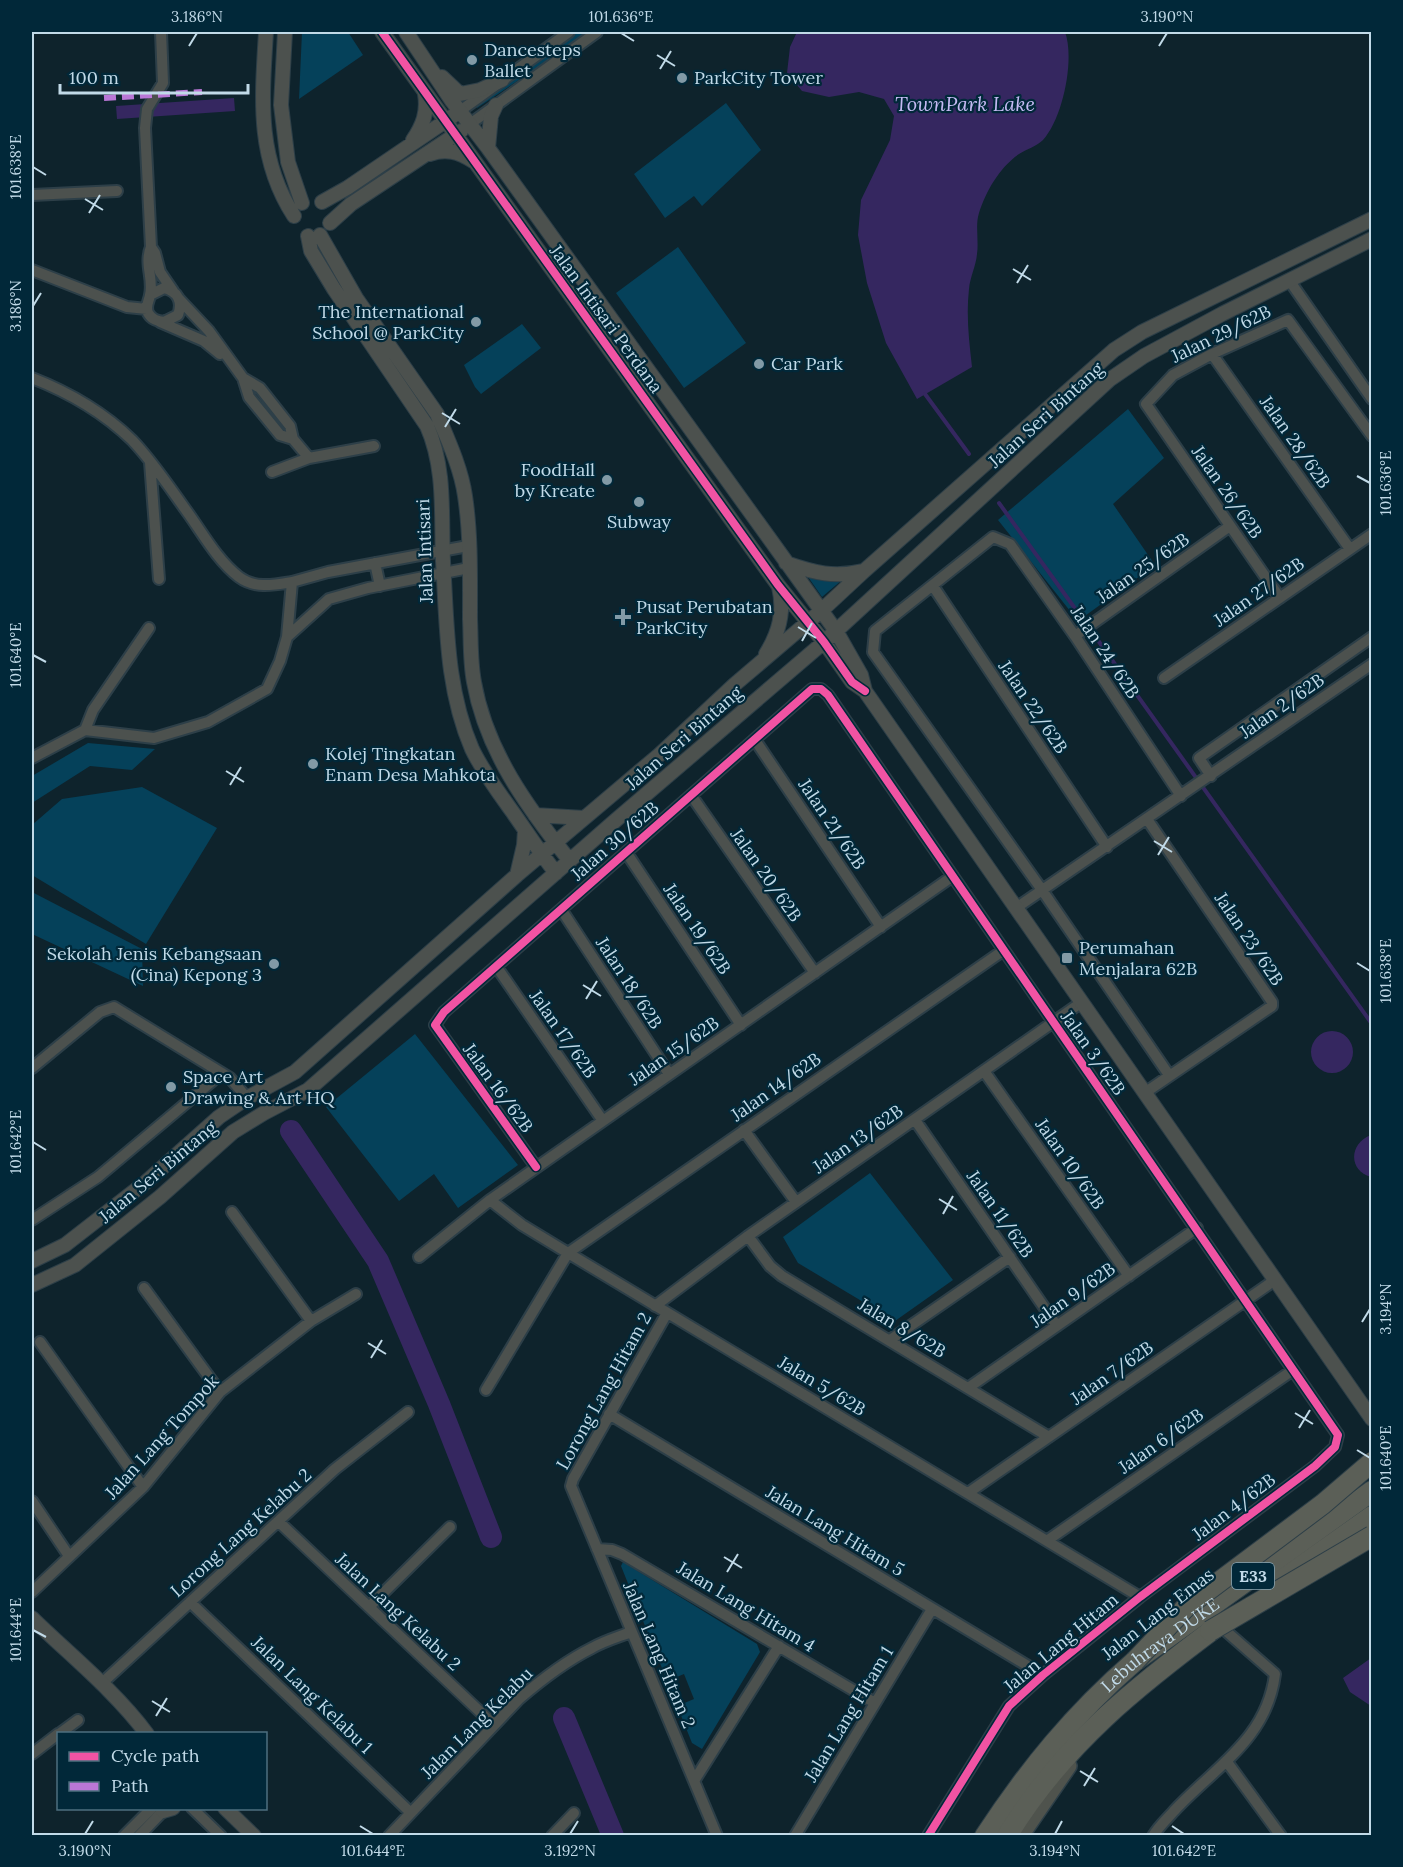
<svg xmlns="http://www.w3.org/2000/svg" width="1403" height="1867" viewBox="0 0 1403 1867" font-family="Lora,serif">
<style>
.green{fill:#05415a;fill-rule:evenodd}
.water{fill:#352760}
.lines{fill:none;stroke-linecap:round;stroke-linejoin:round}
.stream{stroke:#352760;stroke-width:4}
.river{stroke:#352760;stroke-width:22}
.minor-casing{stroke:#2d3f48;stroke-width:14}
.tertiary-casing{stroke:#2d3f48;stroke-width:16}
.secondary-casing{stroke:#2d3f48;stroke-width:18}
.motorway-casing{stroke:#2d3f48;stroke-width:22}
.minor{stroke:#4c514e;stroke-width:10}
.tertiary{stroke:#4c514e;stroke-width:14}
.secondary{stroke:#4f534d;stroke-width:15}
.motorway{stroke:#5b5f57;stroke-width:20}
.motorway-bridge-casing{stroke:#2d3f48;stroke-width:22;stroke-linecap:butt}
.motorway-bridge{stroke:#5b5f57;stroke-width:20}
.quiet{stroke:#ba77d6;stroke-width:6;stroke-dasharray:12 6;stroke-linecap:butt}
.cycleway-casing{stroke:#012839;stroke-width:11}
.cycleway{stroke:#f153a3;stroke-width:8}
.ticks{fill:none;stroke:#c1dae8;stroke-width:2}
.poi-dot{fill:#829aa6;stroke:#012839;stroke-width:2}
.labels{text-anchor:middle;stroke-width:4.5;stroke-linejoin:round;paint-order:stroke}
.shield{fill:#012839;stroke:#87a5b4;stroke-width:1.5}
.shield-label{font-size:16px;font-weight:bold;fill:#c1dae8}
.poi-label{font-size:18px;fill:#c1dae8;stroke:#012839;text-anchor:start}
.street-label{font-size:18px;fill:#c1dae8;stroke:#012839}
.water-label{font-size:20px;font-style:italic;fill:#c5baf3;stroke:#012839}
.neatline{fill:none;stroke:#c1dae8;stroke-width:2}
.ticks-label{font-size:15px;text-anchor:middle;fill:#c1dae8}
</style>
<rect width="100%" height="100%" fill="#0e232c"/>
<path class="green" d="M 302,32 L 348,32 L 363,55 L 299,99 Z
M 578,32 L 586,32 L 568,47 L 477,108 L 475,105 Z
M 726,103 L 761,150 L 702,206 L 694,196 L 665,218 L 634,174 Z
M 678,247 L 746,343 L 684,388 L 616,293 Z
M 522,324 L 541,348 L 481,394 L 475,387 L 464,365 Z
M 1128,409 L 1164,458 L 1113,504 L 1155,565 L 1078,621 L 998,520 Z
M 804,571 L 842,580 L 822,597 Z
M 88,743 L 155,749 L 132,770 L 90,766 L 32,803 L 32,776 Z
M 142,787 L 217,828 L 146,944 L 32,875 L 32,825 L 62,799 Z
M 32,892 L 142,949 L 143,986 L 32,934 Z
M 415,1034 L 518,1165 L 458,1208 L 434,1174 L 399,1201 L 326,1107 Z
M 870,1173 L 953,1280 L 895,1321 L 798,1263 L 783,1237 Z
M 623,1562 L 757,1644 L 760,1652 L 702,1749 L 692,1743 L 621,1566 ZM 684,1674 L 694,1699 L 682,1704 L 672,1679 Z"/>
<path class="water" d="M 797,32 L 1065,32 C 1075,59 1063,118 1043,140 C 1037,146 1027,149 1019,154 C 1000,167 986,191 979,213 C 975,225 979,241 977,254 C 976,266 970,277 969,289 C 966,315 969,341 972,367 L 917,399 L 886,343 L 867,283 L 858,235 L 861,200 L 890,140 L 894,116 L 884,99 L 859,92 L 829,97 L 802,91 L 787,73 L 790,47 Z
M 234,98 L 235,111 L 117,119 L 116,106 Z
M1311 1052a21 21 0 1 1 42 0a21 21 0 1 1-42 0Z
M 1371,1135 L 1372,1135 L 1371,1177 C 1348,1171 1349,1143 1371,1135 Z
M 1371,1658 L 1371,1706 L 1350,1692 L 1343,1678 Z"/>
<g class="lines">
<path class="stream" d="M 925,394 L 969,454
M 999,503 L 1079,614
M 1097,639 L 1372,1024"/>
<path class="river" d="M 291,1131 L 378,1261 L 439,1404 L 491,1537
M 564,1718 L 613,1836"/>
<g class="minor-casing">
<path id="minor" d="M 161,32 L 163,83 L 147,109 L 145,128 L 151,247 L 155,253 L 160,272 L 173,291
M 460,111 L 569,32
M 470,124 L 597,32
M 32,195 L 117,191
M 32,270 L 127,307 L 147,309
M 1289,280 L 1372,399
M 150,295 L 164,288 C 178,291 183,302 178,315 L 164,322 C 158,321 152,320 148,313 C 145,305 149,302 150,295 C 154,279 144,264 151,247
M 179,299 L 209,331 L 243,378
M 160,322 L 204,341 L 220,354
M 1212,354 L 1350,549
M 32,378 C 68,392 104,413 132,440 C 153,462 170,488 188,513 C 203,534 218,561 239,577 C 255,589 274,585 292,582 L 287,637 L 280,661 L 267,689 L 208,722 L 154,738 L 85,730 L 32,758
M 293,439 L 280,435 L 249,397 L 243,378 L 260,388 L 290,426 L 293,439 L 309,458
M 150,462 L 159,579
M 272,472 L 309,458 L 374,446
M 375,563 L 380,586
M 292,582 L 328,572 L 468,546
M 933,586 L 1107,847
M 1280,598 L 1146,404 L 1173,375 L 1212,354 L 1288,320 L 1372,436
M 1075,636 L 1230,526
M 287,637 L 329,599 L 368,588 L 469,568
M 1164,678 L 1372,534
M 85,730 L 93,710 L 149,628
M 755,740 L 881,927
M 1211,776 L 1199,758 L 1372,637
M 691,795 L 815,973
M 626,852 L 741,1025
M 1016,908 L 1372,664
M 561,909 L 669,1074
M 496,966 L 603,1121
M 32,1068 L 100,1012 L 114,1007 L 230,1078 L 247,1098
M 984,1071 L 1129,1276
M 1169,1075 L 1042,890 L 873,652 L 875,631 L 993,537 L 1010,544 L 1075,636 L 1181,796
M 1146,1092 L 1272,1006 L 1272,1002 L 1147,819
M 915,1120 L 1057,1326
M 744,1130 L 796,1202
M 536,1167 L 435,1025 L 444,1012 L 812,689 L 821,689 L 828,695 L 1338,1435 L 1335,1447 L 1315,1466 L 1140,1597 L 1043,1675 L 1009,1706 L 928,1836
M 490,1200 L 522,1225 L 568,1253 L 1140,1597
M 232,1212 L 311,1321
M 32,1220 L 98,1177 L 222,1073
M 748,1236 L 770,1266 L 782,1276 L 1049,1437
M 419,1257 L 490,1200 L 953,876
M 144,1288 L 220,1392
M 655,1306 L 748,1236 L 1082,1002
M 667,1313 L 573,1479 L 571,1486 L 717,1836
M 890,1340 L 1010,1257
M 40,1342 L 143,1487
M 968,1388 L 1197,1228
M 486,1390 L 568,1253 L 1004,950
M 609,1414 L 1043,1675
M 968,1493 L 1275,1280
M 32,1501 L 69,1556
M 279,1522 L 494,1725
M 1048,1540 L 1293,1370
M 597,1549 L 612,1550 L 622,1554 L 875,1703
M 32,1592 L 143,1487 L 220,1392 L 311,1321 L 356,1294
M 190,1602 L 410,1812
M 369,1607 L 450,1527
M 101,1684 L 335,1469 L 408,1412
M 59,1734 L 78,1720
M 32,1754 L 58,1734
M 1227,1762 L 1281,1836
M 694,1781 L 779,1646
M 192,1808 L 221,1836
M 124,1836 L 152,1808
M 139,1836 L 166,1808
M 389,1836 L 519,1699 C 541,1680 566,1661 592,1648 C 604,1641 618,1637 631,1632
M 552,1836 L 574,1813
M 795,1836 L 932,1609
M 1153,1836 C 1159,1826 1167,1819 1174,1811 C 1215,1767 1267,1739 1275,1674 L 1227,1632"/>
</g>
<g class="tertiary-casing">
<path id="tertiary" d="M 266,32 C 262,98 256,157 294,216
M 285,32 L 281,105 L 288,162 L 302,203
M 382,32 L 778,585 L 824,642 L 852,682 L 865,691
M 406,32 L 452,101 L 488,148 L 836,631 L 861,675 L 865,691 L 1372,1419
M 442,77 L 460,94 L 480,90 L 502,80
M 413,140 C 423,125 428,112 425,94
M 488,148 L 491,116 L 496,105
M 430,154 C 446,148 459,152 473,161
M 322,202 L 347,188 L 453,116
M 330,223 L 351,204 L 461,131
M 320,235 L 356,298 L 437,414 C 448,440 461,468 465,496 C 471,535 470,579 470,619 C 471,640 470,661 474,682 C 486,751 528,808 570,861
M 308,236 L 311,251 L 334,289 L 427,426 C 446,469 441,516 443,561 C 447,625 446,689 472,749 C 483,772 499,793 514,814 C 528,834 541,854 556,873
M 786,563 C 815,573 834,578 863,571
M 766,654 C 779,633 785,612 779,587
M 535,815 L 584,818
M 517,875 L 524,845 L 525,830
M 32,1261 L 65,1245 L 146,1182 L 219,1117 L 247,1098 L 295,1072 L 517,875 L 659,755 L 734,685 L 821,611 L 864,571 L 1114,350 L 1142,332 L 1372,219
M 32,1285 L 75,1265 L 160,1197 L 233,1132 L 264,1113 L 308,1090 L 616,820 L 824,642 L 1109,380 L 1144,356 L 1222,314 L 1372,239
M 32,1618 C 70,1655 115,1691 147,1734
M 225,1808 L 254,1836
M 163,1811 L 173,1808"/>
</g>
<g class="secondary-casing">
<path id="secondary" d="M 1021,1836 L 1069,1766"/>
</g>
<g class="motorway-casing">
<g id="motorway">
<path d="M 1271,1587 L 1372,1516"/>
<path id="s1" d="M 985,1836 C 1029,1769 1074,1714 1135,1661 L 1372,1491"/>
<path d="M 1007,1836 C 1063,1744 1138,1685 1223,1622"/>
</g>
</g>
<use href="#minor" class="minor"/>
<use href="#tertiary" class="tertiary"/>
<use href="#secondary" class="secondary"/>
<use href="#motorway" class="motorway"/>
<g class="motorway-bridge-casing">
<path id="motorway-bridge" d="M 1210,1631 L 1372,1536
M 1135,1661 L 1187,1606 L 1323,1504 L 1372,1462"/>
</g>
<use href="#motorway-bridge" class="motorway-bridge"/>
<path class="quiet" d="M 104,98 L 202,92"/>
<g class="cycleway-casing">
<path id="cycleway" d="M 382,32 L 778,585 L 824,642 L 852,682 L 865,691
M 536,1167 L 435,1025 L 444,1012 L 812,689 L 821,689 L 828,695 L 1338,1435 L 1335,1447 L 1315,1466 L 1140,1597 L 1043,1675 L 1009,1706 L 928,1836"/>
</g>
<use href="#cycleway" class="cycleway"/>
</g>
<path class="ticks" d="M 621,33 L 634,41M 189,46 L 197,33M 1159,46 L 1167,33M 657,55 L 675,66M 660,69 L 671,51M 33,167 L 46,175M 85,199 L 103,210M 89,213 L 100,195M 1013,269 L 1031,280M 1017,283 L 1028,265M 33,306 L 41,293M 442,413 L 460,424M 445,427 L 456,409M 1357,476 L 1370,483M 798,627 L 816,638M 802,641 L 812,623M 33,655 L 46,662M 226,771 L 244,782M 230,785 L 241,767M 1154,841 L 1172,852M 1158,855 L 1169,837M 1357,963 L 1370,971M 583,985 L 601,996M 586,999 L 597,981M 33,1142 L 46,1150M 939,1199 L 957,1210M 943,1214 L 953,1196M 1362,1322 L 1370,1309M 368,1343 L 386,1354M 371,1358 L 382,1340M 1295,1413 L 1313,1424M 1299,1428 L 1310,1410M 1357,1450 L 1370,1458M 724,1557 L 742,1568M 727,1572 L 738,1554M 33,1630 L 46,1637M 152,1701 L 170,1712M 156,1716 L 167,1698M 1080,1771 L 1098,1782M 1084,1786 L 1095,1768M 360,1826 L 373,1834M 1172,1826 L 1184,1834M 85,1834 L 93,1821M 570,1834 L 578,1821M 1055,1834 L 1062,1821"/>
<g class="poi-dot">
<circle cx="472" cy="60" r="6"/>
<circle cx="682" cy="78" r="6"/>
<circle cx="476" cy="322" r="6"/>
<circle cx="759" cy="364" r="6"/>
<circle cx="607" cy="480" r="6"/>
<circle cx="639" cy="502" r="6"/>
<path d="M620 608h6v6h6v6h-6v6h-6v-6h-6v-6h6z"/>
<circle cx="313" cy="764" r="6"/>
<rect x="1061" y="952" width="12" height="12" rx="3"/>
<circle cx="274" cy="964" r="6"/>
<circle cx="171" cy="1087" r="6"/>
</g>
<g class="labels">
<rect class="shield" x="1232" y="1563" width="42" height="26" rx="4.5"/>
<g class="shield-label">
<text x="1253" y="1582">E33</text>
</g>
<g class="poi-label">
<text x="484" y="56">Dancesteps<tspan x="484" dy="21">Ballet</tspan></text>
<text x="694" y="84">ParkCity Tower</text>
<text x="464" y="318" text-anchor="end">The International<tspan x="464" dy="21">School @ ParkCity</tspan></text>
<text x="771" y="370">Car Park</text>
<text x="595" y="476" text-anchor="end">FoodHall<tspan x="595" dy="21">by Kreate</tspan></text>
<text x="639" y="528" text-anchor="middle">Subway</text>
<text x="636" y="613">Pusat Perubatan<tspan x="636" dy="21">ParkCity</tspan></text>
<text x="325" y="760">Kolej Tingkatan<tspan x="325" dy="21">Enam Desa Mahkota</tspan></text>
<text x="1079" y="954">Perumahan<tspan x="1079" dy="21">Menjalara 62B</tspan></text>
<text x="262" y="960" text-anchor="end">Sekolah Jenis Kebangsaan<tspan x="262" dy="21">(Cina) Kepong 3</tspan></text>
<text x="183" y="1083">Space Art<tspan x="183" dy="21">Drawing &amp; Art HQ</tspan></text>
</g>
<g class="street-label">
<text transform="translate(606 319) rotate(54)" y="6">Jalan Intisari Perdana</text>
<text transform="translate(1221 334) rotate(-26)" y="6">Jalan 29/62B</text>
<text transform="translate(1046 415) rotate(-42)" y="6">Jalan Seri Bintang</text>
<text transform="translate(1295 442) rotate(55)" y="6">Jalan 28/62B</text>
<text transform="translate(1227 492) rotate(55)" y="6">Jalan 26/62B</text>
<text transform="translate(425 551) rotate(-92)" y="6">Jalan Intisari</text>
<text transform="translate(1143 568) rotate(-35)" y="6">Jalan 25/62B</text>
<text transform="translate(1259 592) rotate(-35)" y="6">Jalan 27/62B</text>
<text transform="translate(1105 652) rotate(56)" y="6">Jalan 24/62B</text>
<text transform="translate(1282 706) rotate(-35)" y="6">Jalan 2/62B</text>
<text transform="translate(1033 707) rotate(56)" y="6">Jalan 22/62B</text>
<text transform="translate(684 738) rotate(-41)" y="6">Jalan Seri Bintang</text>
<text transform="translate(832 824) rotate(56)" y="6">Jalan 21/62B</text>
<text transform="translate(615 841) rotate(-41)" y="6">Jalan 30/62B</text>
<text transform="translate(766 875) rotate(55)" y="6">Jalan 20/62B</text>
<text transform="translate(697 929) rotate(56)" y="6">Jalan 19/62B</text>
<text transform="translate(1249 939) rotate(56)" y="6">Jalan 23/62B</text>
<text transform="translate(629 983) rotate(57)" y="6">Jalan 18/62B</text>
<text transform="translate(563 1034) rotate(55)" y="6">Jalan 17/62B</text>
<text transform="translate(674 1051) rotate(-35)" y="6">Jalan 15/62B</text>
<text transform="translate(1093 1053) rotate(55)" y="6">Jalan 3/62B</text>
<text transform="translate(776 1087) rotate(-35)" y="6">Jalan 14/62B</text>
<text transform="translate(498 1088) rotate(54)" y="6">Jalan 16/62B</text>
<text transform="translate(858 1139) rotate(-35)" y="6">Jalan 13/62B</text>
<text transform="translate(1070 1164) rotate(55)" y="6">Jalan 10/62B</text>
<text transform="translate(158 1172) rotate(-40)" y="6">Jalan Seri Bintang</text>
<text transform="translate(1000 1214) rotate(55)" y="6">Jalan 11/62B</text>
<text transform="translate(1073 1295) rotate(-35)" y="6">Jalan 9/62B</text>
<text transform="translate(902 1328) rotate(31)" y="6">Jalan 8/62B</text>
<text transform="translate(1112 1373) rotate(-35)" y="6">Jalan 7/62B</text>
<text transform="translate(822 1386) rotate(31)" y="6">Jalan 5/62B</text>
<text transform="translate(604 1391) rotate(-61)" y="6">Lorong Lang Hitam 2</text>
<text transform="translate(162 1437) rotate(-48)" y="6">Jalan Lang Tompok</text>
<text transform="translate(1161 1441) rotate(-35)" y="6">Jalan 6/62B</text>
<text transform="translate(1234 1507) rotate(-37)" y="6">Jalan 4/62B</text>
<text transform="translate(835 1531) rotate(31)" y="6">Jalan Lang Hitam 5</text>
<text transform="translate(241 1533) rotate(-42)" y="6">Lorong Lang Kelabu 2</text>
<text transform="translate(746 1607) rotate(31)" y="6">Jalan Lang Hitam 4</text>
<text transform="translate(398 1612) rotate(43)" y="6">Jalan Lang Kelabu 2</text>
<text transform="translate(1158 1614) rotate(-38)" y="6">Jalan Lang Emas</text>
<text transform="translate(1061 1643) rotate(-40)" y="6">Jalan Lang Hitam</text>
<text dy="6" stroke="none"><textPath href="#s1" startOffset="261">Lebuhraya DUKE</textPath></text>
<text transform="translate(659 1655) rotate(67)" y="6">Jalan Lang Hitam 2</text>
<text transform="translate(312 1695) rotate(44)" y="6">Jalan Lang Kelabu 1</text>
<text transform="translate(849 1714) rotate(-59)" y="6">Jalan Lang Hitam 1</text>
<text transform="translate(477 1723) rotate(-45)" y="6">Jalan Lang Kelabu</text>
</g>
<g class="water-label">
<text x="965" y="111">TownPark Lake</text>
</g>
</g>
<rect width="1403" height="1867" fill="none" stroke="#012839" stroke-width="66"/>
<rect x="57" y="1732" width="210" height="78" fill="#012839" stroke="#4e6f7f" stroke-width="1.5"/>
<rect x="69" y="1752" width="30" height="9" fill="#f153a3" stroke="#4e6f7f" stroke-width="1.5"/>
<text x="111" y="1762" font-size="18" fill="#c1dae8">Cycle path</text>
<rect x="69" y="1782" width="30" height="9" fill="#ba77d6" stroke="#4e6f7f" stroke-width="1.5"/>
<text x="111" y="1792" font-size="18" fill="#c1dae8">Path</text>
<path d="M60 84v9h188v-9" fill="none" stroke="#c1dae8" stroke-width="3"/>
<text x="69" y="84" font-size="18" fill="#c1dae8" stroke="#012839" stroke-width="4.5" paint-order="stroke">100 m</text>
<rect x="33" y="33" width="1337" height="1801" class="neatline"/>
<g class="ticks-label">
<text x="197" y="22">3.186°N</text>
<text x="621" y="22">101.636°E</text>
<text x="1167" y="22">3.190°N</text>
<text transform="translate(16 167) rotate(-90)" y="5">101.638°E</text>
<text transform="translate(16 306) rotate(-90)" y="5">3.186°N</text>
<text transform="translate(1386 483) rotate(-90)" y="5">101.636°E</text>
<text transform="translate(16 655) rotate(-90)" y="5">101.640°E</text>
<text transform="translate(1386 971) rotate(-90)" y="5">101.638°E</text>
<text transform="translate(16 1142) rotate(-90)" y="5">101.642°E</text>
<text transform="translate(1386 1309) rotate(-90)" y="5">3.194°N</text>
<text transform="translate(1386 1458) rotate(-90)" y="5">101.640°E</text>
<text transform="translate(16 1630) rotate(-90)" y="5">101.644°E</text>
<text x="85" y="1856">3.190°N</text>
<text x="373" y="1856">101.644°E</text>
<text x="570" y="1856">3.192°N</text>
<text x="1055" y="1856">3.194°N</text>
<text x="1184" y="1856">101.642°E</text>
</g>
</svg>
